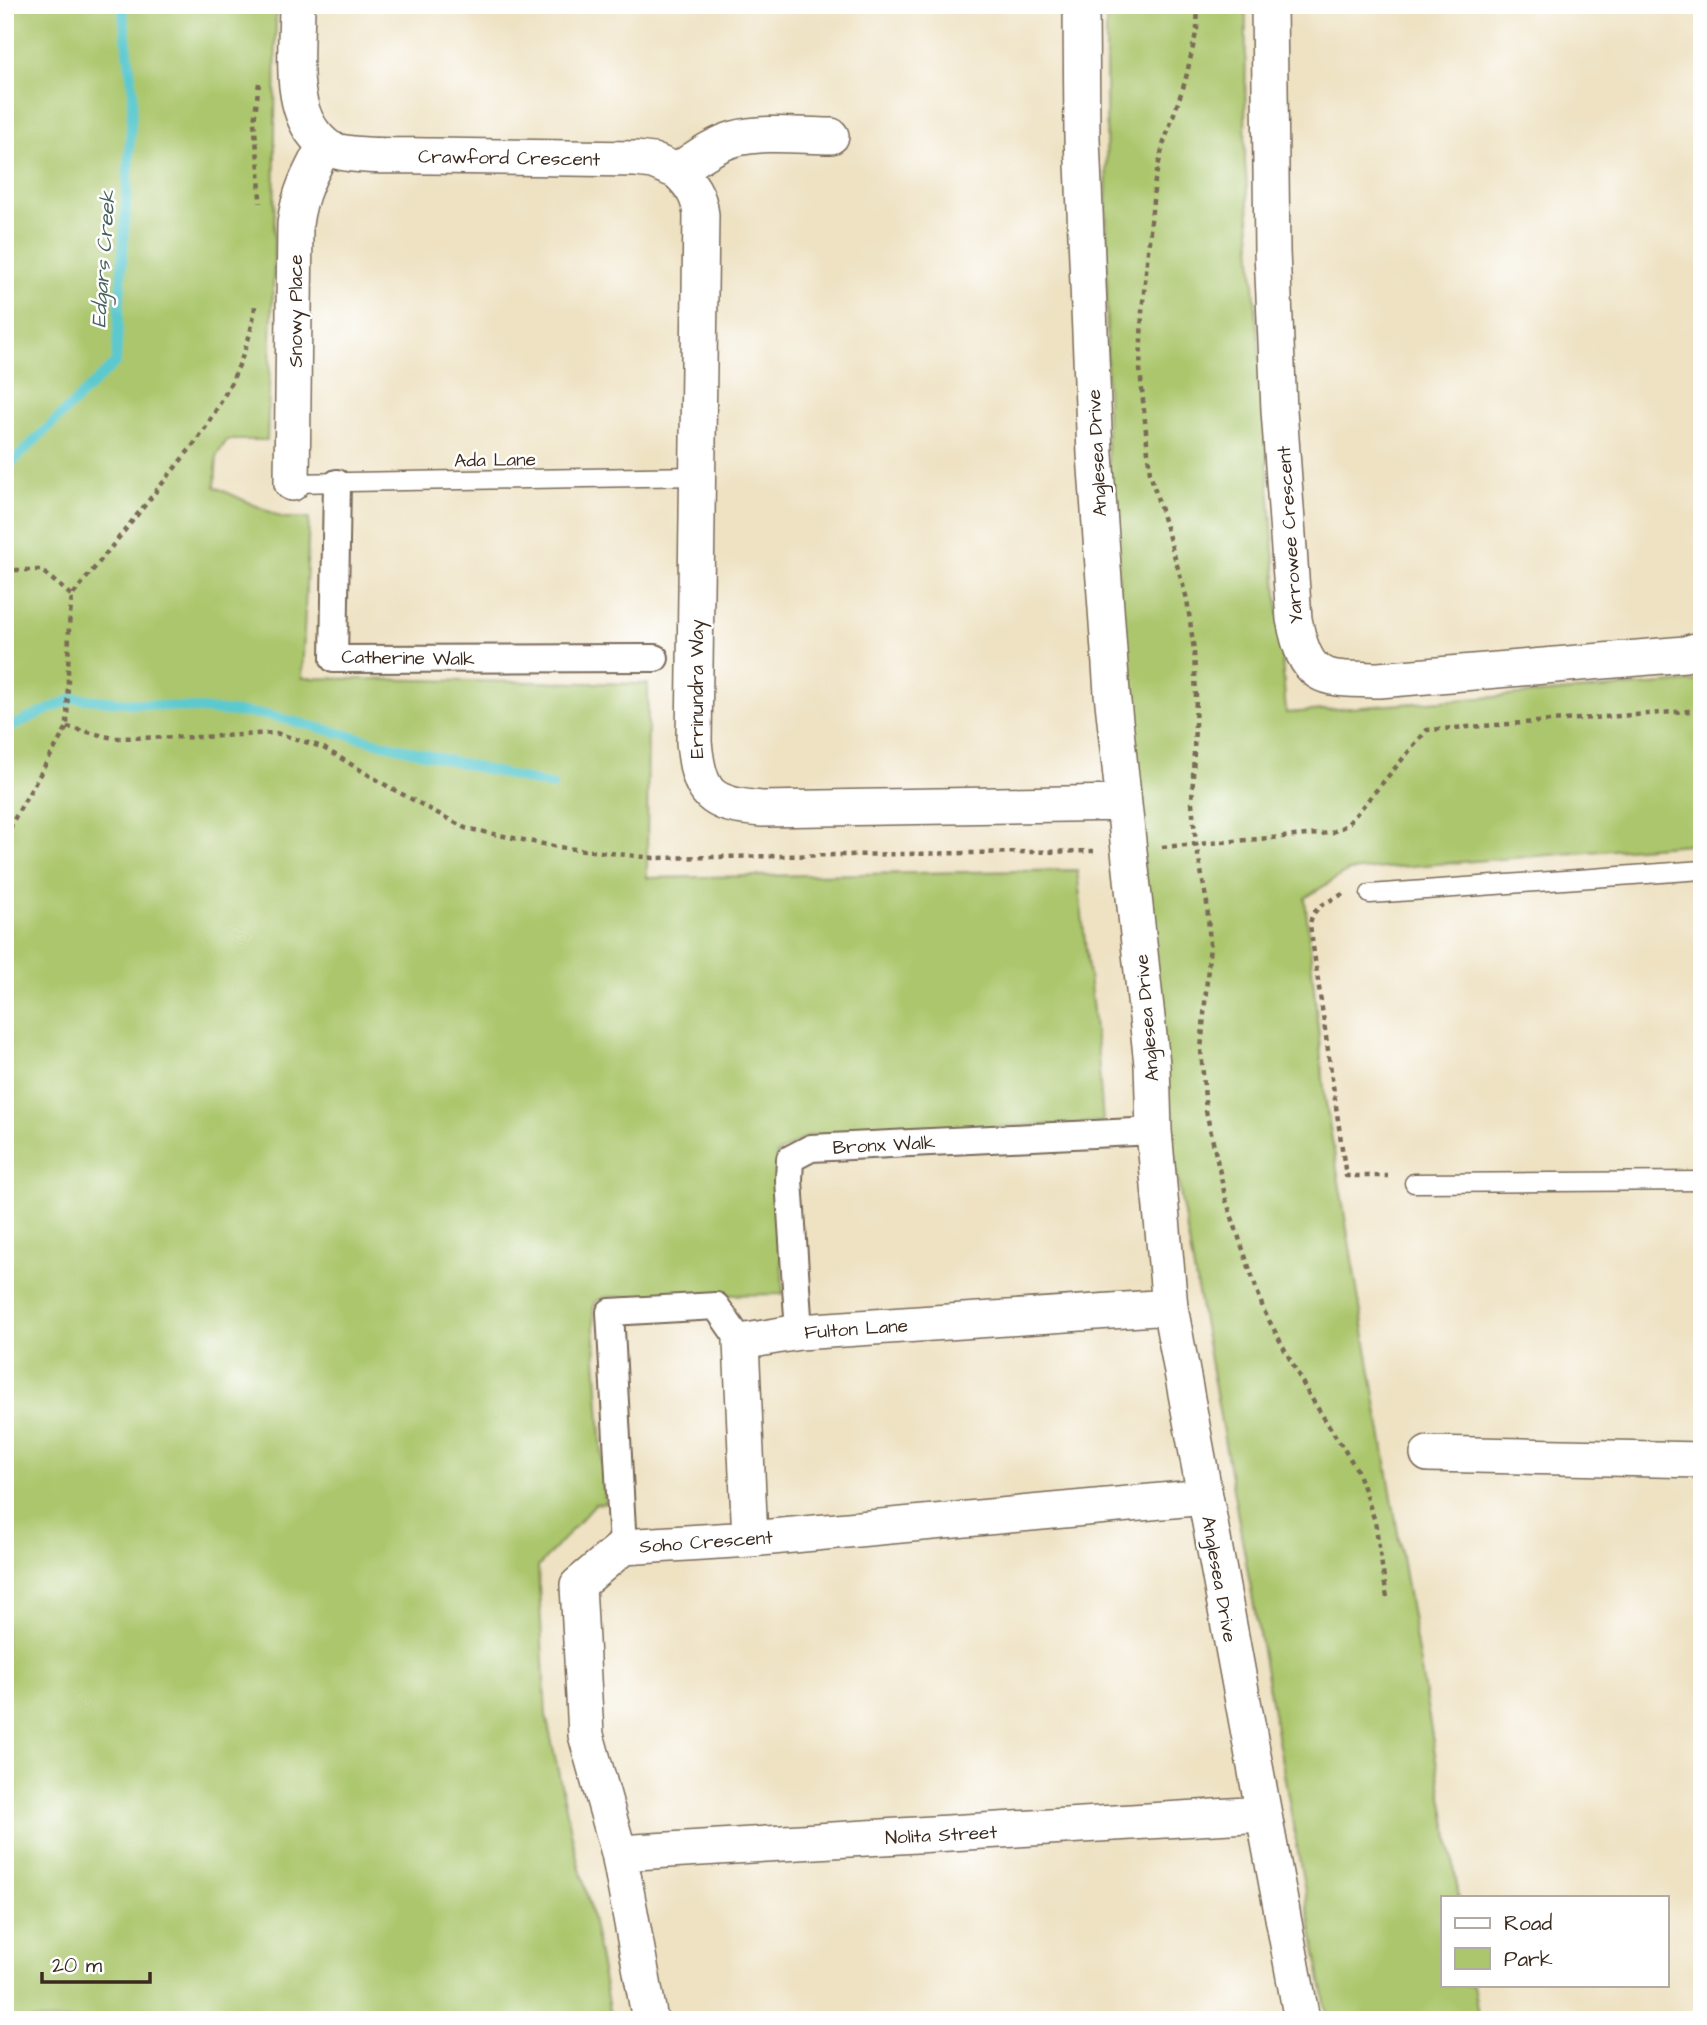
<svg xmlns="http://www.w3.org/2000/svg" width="1707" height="2025" viewBox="0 0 1707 2025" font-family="'Architects Daughter',sans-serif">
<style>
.green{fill:#abc66c;stroke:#737845;stroke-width:2}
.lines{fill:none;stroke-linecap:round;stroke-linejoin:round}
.stream{stroke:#5cc9cf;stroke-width:10}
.service-casing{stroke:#7a6a58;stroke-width:21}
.pedestrian-casing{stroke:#7a6a58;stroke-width:30}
.minor-casing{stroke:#7a6a58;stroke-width:38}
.path{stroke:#7a6a58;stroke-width:4.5;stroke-dasharray:5 5;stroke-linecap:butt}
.service{stroke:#fff;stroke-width:18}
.pedestrian{stroke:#fff;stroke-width:26}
.minor{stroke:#fff;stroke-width:35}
.labels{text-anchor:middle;stroke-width:5;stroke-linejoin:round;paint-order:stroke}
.street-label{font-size:19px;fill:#3b2a1e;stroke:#fff}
.water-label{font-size:21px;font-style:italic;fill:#47625c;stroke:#fff}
</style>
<rect width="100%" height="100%" fill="#fff"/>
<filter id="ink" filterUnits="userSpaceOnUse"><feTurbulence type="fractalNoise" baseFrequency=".0143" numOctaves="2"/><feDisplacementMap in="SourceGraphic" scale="14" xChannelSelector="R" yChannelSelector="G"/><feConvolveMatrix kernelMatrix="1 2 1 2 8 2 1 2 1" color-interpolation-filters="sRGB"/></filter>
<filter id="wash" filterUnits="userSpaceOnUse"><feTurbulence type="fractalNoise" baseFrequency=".00686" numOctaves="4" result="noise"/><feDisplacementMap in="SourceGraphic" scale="28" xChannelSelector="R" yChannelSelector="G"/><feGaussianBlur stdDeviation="1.57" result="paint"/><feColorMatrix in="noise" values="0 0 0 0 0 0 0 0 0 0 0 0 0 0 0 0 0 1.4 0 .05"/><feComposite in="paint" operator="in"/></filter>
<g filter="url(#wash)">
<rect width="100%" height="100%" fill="#eee2c3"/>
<path class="green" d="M 5,5 L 276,5 L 274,262 L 267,440 L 227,440 L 217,455 L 215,487 L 283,518 L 309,518 L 302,678 L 648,684 L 647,878 L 1077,870 L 1098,1056 L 1103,1122 L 807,1136 L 777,1154 L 783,1294 L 606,1297 L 596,1301 L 593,1309 L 605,1503 L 595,1504 L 538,1567 L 546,1715 L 576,1854 L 590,1906 L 611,2020 L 5,2020 Z
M 1106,5 L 1246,5 L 1245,163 L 1286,713 L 1702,681 L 1702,843 L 1348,871 L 1305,898 L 1325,1098 L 1459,1897 L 1443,1897 L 1443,1985 L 1473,1985 L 1479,2020 L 1328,2020 L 1166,1114 L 1107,447 Z"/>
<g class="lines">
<path class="stream" d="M 5,469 L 116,362 L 133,92 L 122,5
M 5,729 L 74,698 L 268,715 L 552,786"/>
</g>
</g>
<g filter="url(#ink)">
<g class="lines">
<g class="service-casing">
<path id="service" d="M 292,483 L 698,476
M 1370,894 L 1702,870
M 1414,1183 L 1702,1181"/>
</g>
<g class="pedestrian-casing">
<path id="pedestrian" d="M 337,483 L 334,659 L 655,658
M 799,1332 L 789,1180 L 790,1159 L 811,1148 L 1154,1131
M 623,1547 L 610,1312 L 716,1306 L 741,1342"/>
</g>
<g class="minor-casing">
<path id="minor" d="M 297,5 C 297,45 288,103 315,135 C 321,142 328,149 336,151 C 361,158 405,155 433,156 C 500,157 568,158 636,159 L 653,161 L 677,171 C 695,159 713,145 734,139 C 763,131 801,136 831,136
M 1081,5 L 1082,138 L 1095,454 L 1112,693 L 1152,1064 L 1154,1131 L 1170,1307 L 1302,2020
M 1269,5 L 1272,252 L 1279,410 L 1294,619 C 1306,681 1321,679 1379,680 L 1685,654 L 1702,649
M 677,171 C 691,184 699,195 701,215 L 694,742 C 699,795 710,805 762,809 L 1124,803
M 292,483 L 295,224 C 299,193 310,173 325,145
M 1428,1454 L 1702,1460
M 750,1539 L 741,1342 L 799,1332 L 1170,1307
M 619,1853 L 1263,1814
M 650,2020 L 619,1853 L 586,1735 L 578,1585 L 623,1547 L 750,1539 L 1205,1497"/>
</g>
<path class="path" d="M 1198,5 L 1197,29 L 1185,82 L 1163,145 L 1155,180 L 1142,312 L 1140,369 L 1150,473 L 1187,599 L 1194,650 L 1196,698 L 1192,803 L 1196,844 L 1207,903 L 1210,944 L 1201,1050 L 1206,1111 L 1226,1200 L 1264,1311 L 1308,1393 L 1356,1468 L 1375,1521 L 1387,1598
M 259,83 L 254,122 L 259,168 L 260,203
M 5,570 L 41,570 L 72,596
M 67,727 L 113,738 L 203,737 L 276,733 L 322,747 L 389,787 L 465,828 L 558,847 L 653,858 L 1094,851
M 1162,847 L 1331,833 L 1347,825 L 1427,730 L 1702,710
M 5,848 L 12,823 L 67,727 L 69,625 L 72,596 L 198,439 C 224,399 250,354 255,306
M 1343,894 C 1328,902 1312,906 1310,925 L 1346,1176 L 1388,1176"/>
<use href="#service" class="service"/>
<use href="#pedestrian" class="pedestrian"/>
<use href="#minor" class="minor"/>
</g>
</g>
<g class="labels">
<g class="street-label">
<text transform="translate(509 157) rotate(1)" y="7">Crawford Crescent</text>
<text transform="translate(295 311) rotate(-90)" y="7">Snowy Place</text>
<text transform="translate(1096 453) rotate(-93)" y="7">Anglesea Drive</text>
<text transform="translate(495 459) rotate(-1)" y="7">Ada Lane</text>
<text transform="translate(1289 535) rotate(-94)" y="7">Yarrowee Crescent</text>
<text transform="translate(408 657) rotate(1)" y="7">Catherine Walk</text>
<text transform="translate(696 689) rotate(-90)" y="7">Errinundra Way</text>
<text transform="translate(1146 1018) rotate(-95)" y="7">Anglesea Drive</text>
<text transform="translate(884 1144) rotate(-3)" y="7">Bronx Walk</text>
<text transform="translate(856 1328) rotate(-4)" y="7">Fulton Lane</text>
<text transform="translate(706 1541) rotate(-4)" y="7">Soho Crescent</text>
<text transform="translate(1220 1579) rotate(80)" y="7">Anglesea Drive</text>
<text transform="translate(941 1834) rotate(-3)" y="7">Nolita Street</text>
</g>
<g class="water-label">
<text transform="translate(103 259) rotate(-86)" y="7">Edgars Creek</text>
</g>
</g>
<rect width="1707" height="2025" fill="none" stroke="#fff" stroke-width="28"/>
<rect x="1441" y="1896" width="228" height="91" fill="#ffffff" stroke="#b1aaa5" stroke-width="2"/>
<rect x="1455" y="1918" width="35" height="10" fill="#ffffff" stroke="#b1aaa5" stroke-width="2"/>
<text x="1504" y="1930" font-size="21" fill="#3b2a1e">Road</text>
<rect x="1455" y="1948" width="35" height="21" fill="#abc66c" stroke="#b1aaa5" stroke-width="2"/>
<text x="1504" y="1966" font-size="21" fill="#3b2a1e">Park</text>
<path d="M42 1972v10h108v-10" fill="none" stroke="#3b2a1e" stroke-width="3.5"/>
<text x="52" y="1972" font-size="21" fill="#3b2a1e" stroke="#ffffff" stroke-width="5" paint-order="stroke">20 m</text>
</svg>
